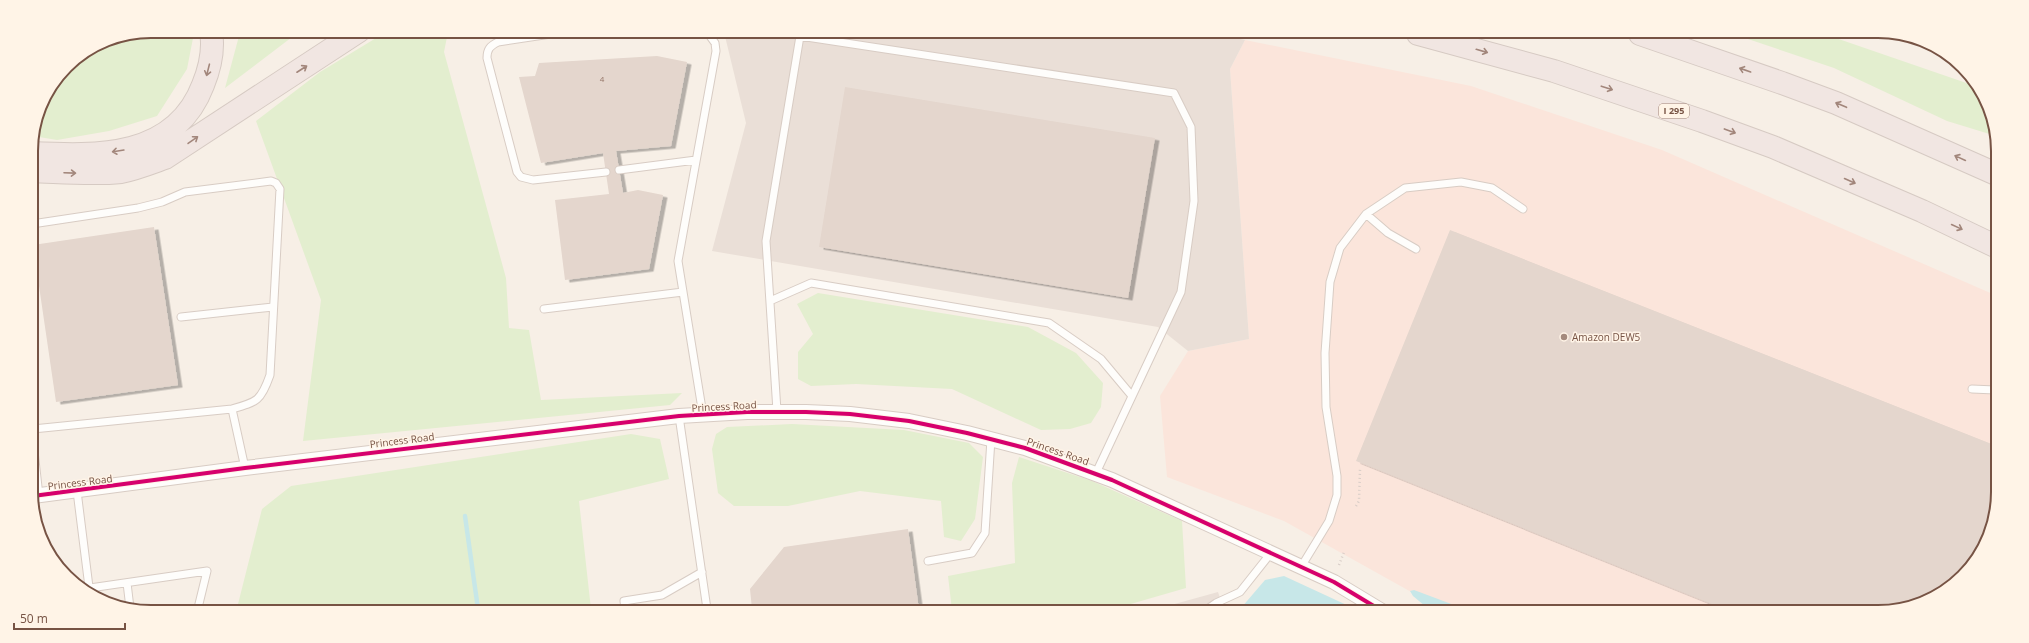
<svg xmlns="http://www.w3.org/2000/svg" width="2029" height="643" viewBox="0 0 2029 643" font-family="'Open Sans',sans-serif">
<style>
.commercial{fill:#fbe5db}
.industrial{fill:#eadfd7}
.green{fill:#e3eecf}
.water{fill:#c7e7e8}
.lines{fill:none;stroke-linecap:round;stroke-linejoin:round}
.stream{stroke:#c7e7e8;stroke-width:4.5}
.building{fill:#e4d6cd;filter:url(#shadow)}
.lane-casing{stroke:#d8ccc4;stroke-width:9}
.street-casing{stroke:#d8ccc4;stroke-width:16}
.highway-casing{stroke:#d6cac3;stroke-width:24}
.path{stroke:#d8cdc7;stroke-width:2.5;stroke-dasharray:1 3;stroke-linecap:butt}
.lane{stroke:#fefdfb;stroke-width:7}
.street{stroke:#fefdfb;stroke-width:14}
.highway{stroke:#f1e6e2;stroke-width:22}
.cycleway-casing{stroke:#fff4e7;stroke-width:6}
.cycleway{stroke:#d6006c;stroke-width:4}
.oneway{stroke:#a2867b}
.poi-dot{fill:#a48a7d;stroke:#fff4e7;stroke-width:1.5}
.labels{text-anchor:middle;stroke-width:3;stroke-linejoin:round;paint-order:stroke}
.number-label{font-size:8px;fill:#947668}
.shield{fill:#fff4e7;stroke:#a08375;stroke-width:1}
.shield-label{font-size:9px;font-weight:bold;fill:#775344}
.poi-label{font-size:10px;fill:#775344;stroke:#fff4e7;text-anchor:start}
.street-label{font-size:10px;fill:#775344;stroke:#fff4e7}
.rim{fill:none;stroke:#775344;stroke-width:2}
</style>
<defs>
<filter id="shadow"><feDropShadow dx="4.5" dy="2.5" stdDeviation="0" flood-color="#0004"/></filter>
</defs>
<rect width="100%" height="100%" fill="#f7efe6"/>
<path class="commercial" d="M 1245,40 L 1471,86 L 1662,150 L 1995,295 L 1994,523 L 1978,558 L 1951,587 L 1923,603 L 1885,612 L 1436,611 L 1422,598 L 1284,521 L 1167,477 L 1160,396 L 1188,351 L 1249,339 L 1230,69 Z"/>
<path class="industrial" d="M 724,32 L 1214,33 L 1245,40 L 1230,69 L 1249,339 L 1188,351 L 1158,327 L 712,251 L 746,123 Z
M 1218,592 L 1224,610 L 1153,610 Z"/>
<path class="green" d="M 151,31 L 192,31 L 194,33 L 187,69 L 157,116 L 109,131 L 57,140 L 33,136 L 40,105 L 66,66 L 106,40 Z
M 238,31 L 300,31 L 225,88 L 239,36 Z
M 386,32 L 448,32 L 444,52 L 506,278 L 509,328 L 529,330 L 541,400 L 682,393 L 670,405 L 303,441 L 321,300 L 256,121 L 320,72 Z
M 1736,35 L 1827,35 L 1978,87 C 1987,101 1996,119 1996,136 L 1947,121 L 1834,68 Z
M 818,293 L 1028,327 L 1076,353 L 1103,383 L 1101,407 L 1091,423 L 1070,429 L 1041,430 L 952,389 L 856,384 L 811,386 L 798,379 L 798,352 L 813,334 L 797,304 Z
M 792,424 L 904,430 L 969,443 L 983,457 L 975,519 L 961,541 L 944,537 L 941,501 L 860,491 L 788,506 L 734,506 L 718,493 L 712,449 L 716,434 L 727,427 Z
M 631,434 L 660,439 L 669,479 L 579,501 L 591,609 L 237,608 L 262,509 L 291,486 Z
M 1019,457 L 1092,481 L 1182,521 L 1186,588 L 1110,610 L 952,610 L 948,576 L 1015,563 L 1012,483 Z"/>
<path class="water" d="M 1284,576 L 1351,607 L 1353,611 L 1243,610 L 1241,608 L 1265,580 Z
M 1414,590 L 1470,611 L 1431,611 L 1413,596 L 1410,591 Z"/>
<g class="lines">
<path class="stream" d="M 465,516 L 478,609"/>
</g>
<path class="building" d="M 657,56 L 687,62 L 671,146 L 616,151 L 623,193 L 638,190 L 663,195 L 649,269 L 565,280 L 555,200 L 609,194 L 603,153 L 541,163 L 519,77 L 535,76 L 539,63 Z
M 845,87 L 1155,138 L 1128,298 L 819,247 Z
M 154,227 L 178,385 L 56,402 L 33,245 Z
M 1450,230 L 1994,445 L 1994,523 L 1978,558 L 1951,587 L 1923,603 L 1885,612 L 1729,611 L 1356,461 Z
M 908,529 L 919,610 L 752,609 L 750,589 L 784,547 Z"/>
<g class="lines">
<g class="lane-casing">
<path id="lane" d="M 564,32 L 498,42 C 490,46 487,49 487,58 L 517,172 L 521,177 L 533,180 L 606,172
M 619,170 L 696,160
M 1366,214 L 1388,233 L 1416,249
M 32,224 L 138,208 L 162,202 L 185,192 L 271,181 L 276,183 L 280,189 L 270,375 C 261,401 257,402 232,409
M 770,301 L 811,283 L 1049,323 L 1101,359 L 1132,396
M 544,309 L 683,292
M 181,317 L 273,307
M 1972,389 L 1995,390
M 777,411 L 766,241 L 800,36 L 1174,93 L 1191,127 L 1194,201 L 1181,292 L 1096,473
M 703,415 L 678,261 L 716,51 L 715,43 L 707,32
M 679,416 L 707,609
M 33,429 L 232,409 L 245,468
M 33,442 L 39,496
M 77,491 L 90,595
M 928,561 L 972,553 L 985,533 L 991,439
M 1301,567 L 1329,521 L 1337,495 L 1337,476 L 1326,407 L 1325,353 L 1330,282 L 1340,248 L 1366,214 L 1405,188 L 1461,182 L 1492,188 L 1523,209
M 127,583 L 130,608
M 83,589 L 207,571 L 198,608
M 625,609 L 624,601 L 662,595 L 702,572
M 1206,610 L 1216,603 L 1240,592 L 1271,553"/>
</g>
<g class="street-casing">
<path id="street" d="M 33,496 L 245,468 L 679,416 L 747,412 L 806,412 L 850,414 L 909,421 L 967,433 L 1025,448 L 1112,480 L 1334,582 L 1382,611"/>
</g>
<g class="highway-casing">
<path id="highway" d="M 1418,34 L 1554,71 L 1702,121 L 1773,147 L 1922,211 L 1995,246
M 1640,34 L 1782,83 L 1836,103 L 1996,174
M 31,153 C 97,156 175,159 203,85 C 210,68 214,49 211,31
M 31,171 C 61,172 92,175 121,172 C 136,169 151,163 165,158 L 359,31"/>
</g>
<path class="path" d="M 1356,506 L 1359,501 L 1360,469
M 1339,565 L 1344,552"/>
<use href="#lane" class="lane"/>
<use href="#street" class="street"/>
<use href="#highway" class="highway"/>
<g class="cycleway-casing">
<path id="cycleway" d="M 33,496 L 245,468 L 679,416 L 747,412 L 806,412 L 850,414 L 909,421 L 967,433 L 1025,448 L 1112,480 L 1334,582 L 1382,611"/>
</g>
<use href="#cycleway" class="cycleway"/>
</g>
<defs><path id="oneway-shaft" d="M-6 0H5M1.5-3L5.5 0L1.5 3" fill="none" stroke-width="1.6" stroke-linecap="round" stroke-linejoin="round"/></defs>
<g class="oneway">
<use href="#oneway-shaft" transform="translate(1482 51) rotate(16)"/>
<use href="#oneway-shaft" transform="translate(302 69) rotate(-33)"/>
<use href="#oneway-shaft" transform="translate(208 70) rotate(104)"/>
<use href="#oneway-shaft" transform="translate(1745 70) rotate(-161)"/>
<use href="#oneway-shaft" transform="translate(1607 88) rotate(18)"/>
<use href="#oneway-shaft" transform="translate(1841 105) rotate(-157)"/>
<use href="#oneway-shaft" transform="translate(1730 131) rotate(20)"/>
<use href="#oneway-shaft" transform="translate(193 140) rotate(-35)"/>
<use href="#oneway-shaft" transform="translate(118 151) rotate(171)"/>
<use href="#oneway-shaft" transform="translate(1960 158) rotate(-155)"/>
<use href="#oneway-shaft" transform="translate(70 173) rotate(2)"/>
<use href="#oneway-shaft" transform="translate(1850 181) rotate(24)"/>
<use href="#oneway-shaft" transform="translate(1957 227) rotate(25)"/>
</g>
<circle class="poi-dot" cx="1564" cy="337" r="4"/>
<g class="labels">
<g class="number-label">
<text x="602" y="82">4</text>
</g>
<rect class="shield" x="1659" y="104" width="30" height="14" rx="3"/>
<g class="shield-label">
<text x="1674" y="114">I 295</text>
</g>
<g class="poi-label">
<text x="1572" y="341">Amazon DEW5</text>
</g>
<g class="street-label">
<text transform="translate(724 406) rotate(-3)" y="4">Princess Road</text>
<text transform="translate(402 440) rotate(-7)" y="4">Princess Road</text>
<text transform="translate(1058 451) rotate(19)" y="4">Princess Road</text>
<text transform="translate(80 482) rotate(-7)" y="4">Princess Road</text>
</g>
</g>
<path d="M0 0H2029V643H0ZM151 38H1878A113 113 0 0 1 1991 151V492A113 113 0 0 1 1878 605H151A113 113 0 0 1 38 492V151A113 113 0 0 1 151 38Z" fill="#fff4e7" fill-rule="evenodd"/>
<path class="rim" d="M151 38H1878A113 113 0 0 1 1991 151V492A113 113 0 0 1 1878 605H151A113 113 0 0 1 38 492V151A113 113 0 0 1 151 38Z"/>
<path d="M14 623v6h111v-6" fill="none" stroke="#775344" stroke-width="2"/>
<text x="20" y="623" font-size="12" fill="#775344" stroke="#fff4e7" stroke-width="3" paint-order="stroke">50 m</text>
</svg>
